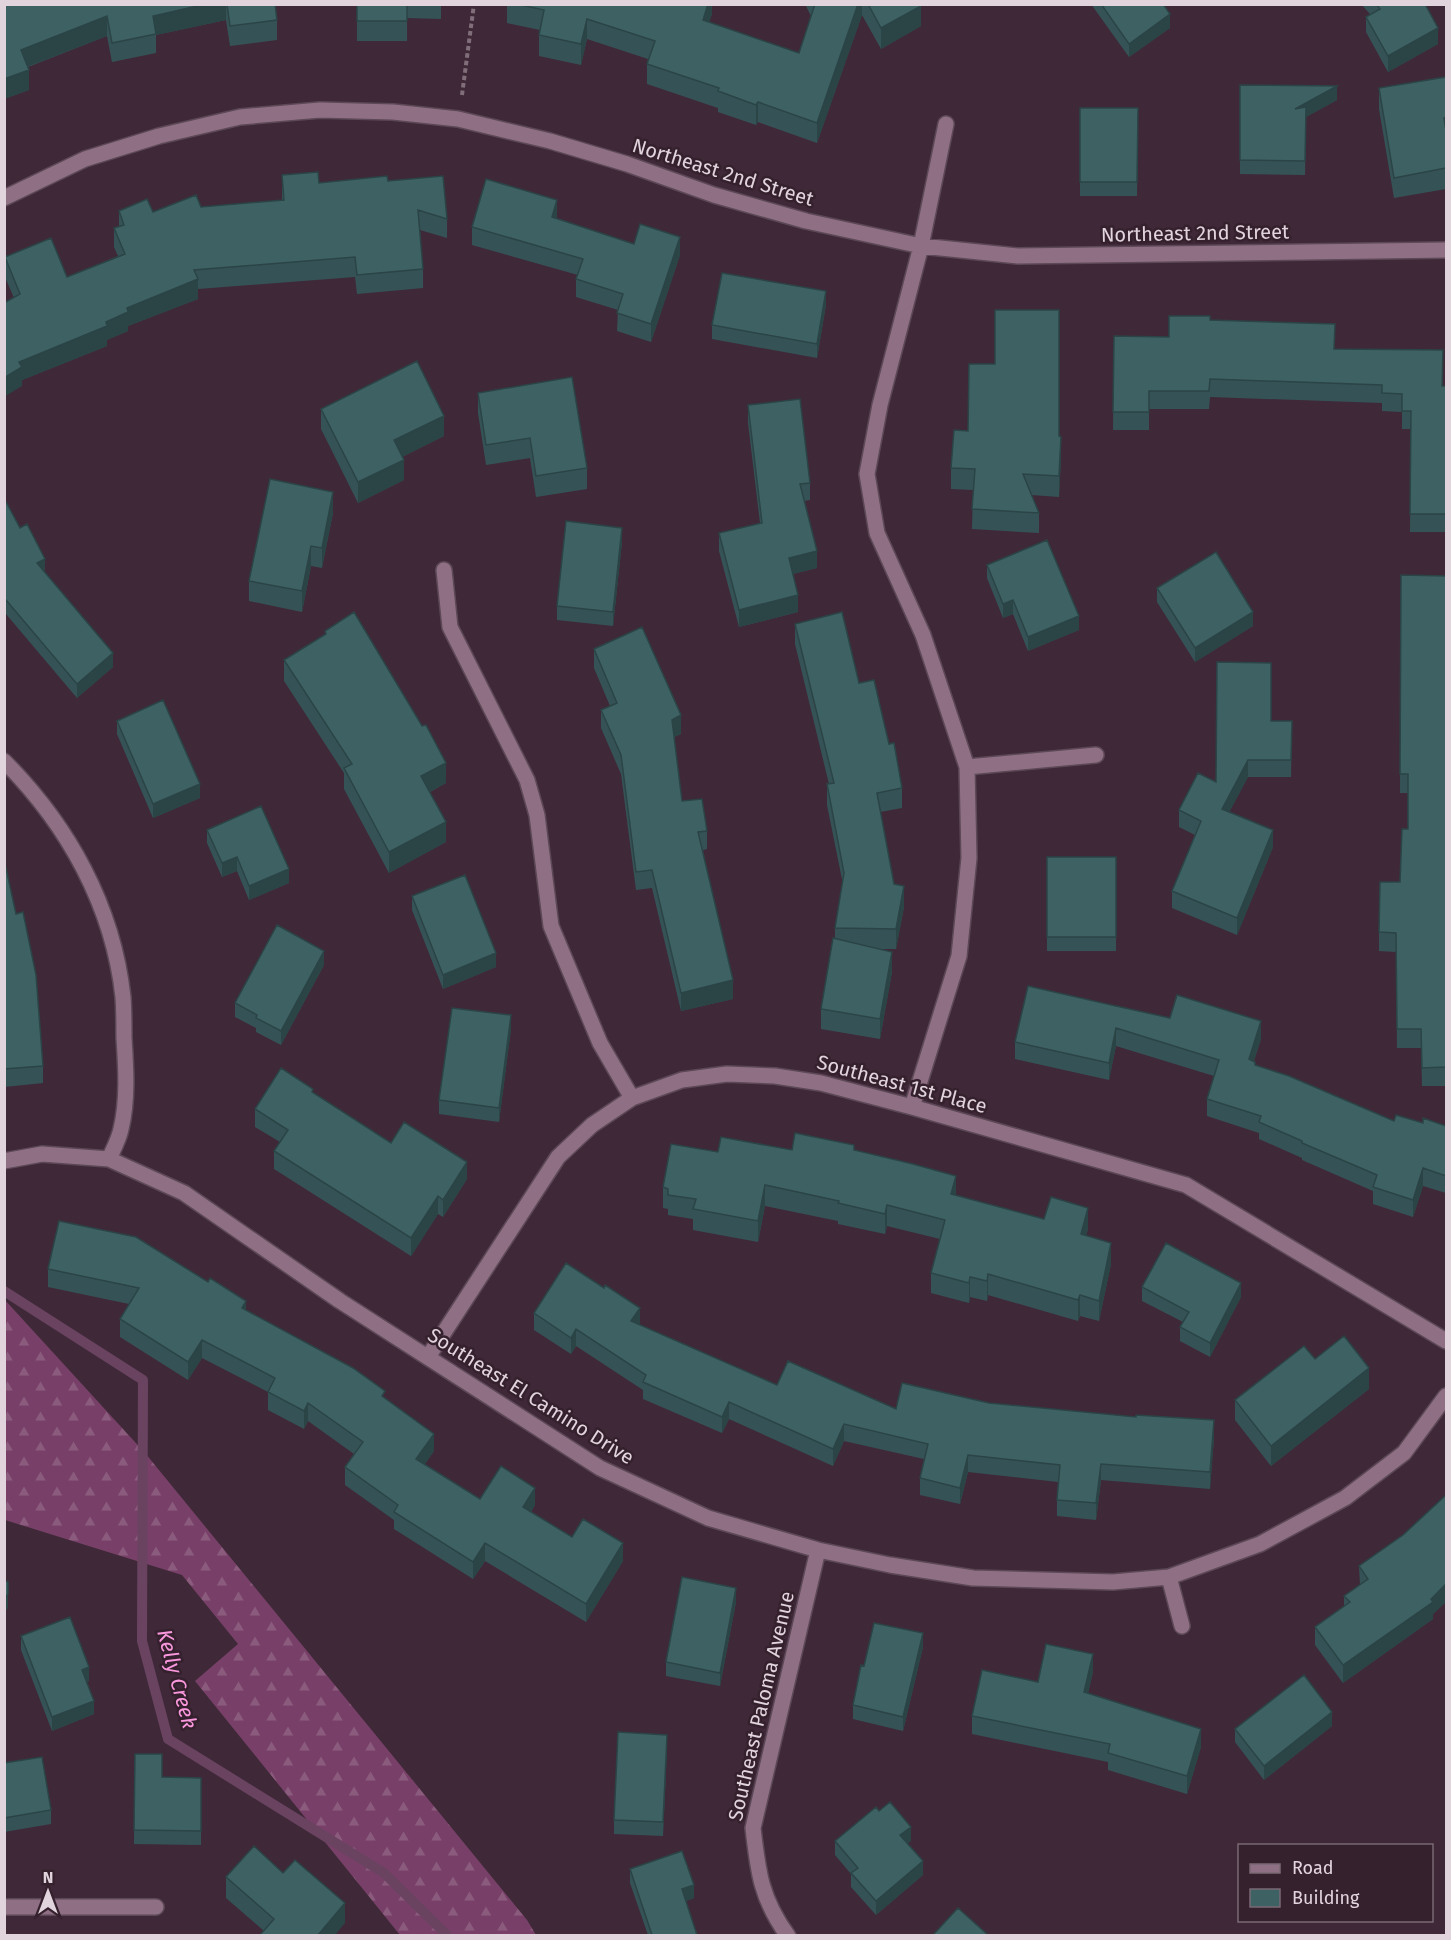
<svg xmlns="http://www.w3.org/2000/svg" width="1451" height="1940" viewBox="0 0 1451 1940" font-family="'Fira Sans',sans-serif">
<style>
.forest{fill:url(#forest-firs)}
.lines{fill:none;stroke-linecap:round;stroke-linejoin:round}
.stream{stroke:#6a4361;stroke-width:10}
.minor-casing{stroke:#5c4856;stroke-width:18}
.path{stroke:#816e7b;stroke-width:4;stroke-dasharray:4.5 3;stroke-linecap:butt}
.minor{stroke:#8f6f84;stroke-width:15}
.wall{fill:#355356}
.shaded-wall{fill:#2b4446}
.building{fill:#3e6164;stroke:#2b4446;stroke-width:1.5}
.labels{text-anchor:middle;stroke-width:5;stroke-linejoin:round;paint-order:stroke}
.street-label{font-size:20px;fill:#e2d4dd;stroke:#35202e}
.water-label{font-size:21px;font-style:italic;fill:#fa98dd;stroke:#35202e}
</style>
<defs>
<pattern id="forest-firs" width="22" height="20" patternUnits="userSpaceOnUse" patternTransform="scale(1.5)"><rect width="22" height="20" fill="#784068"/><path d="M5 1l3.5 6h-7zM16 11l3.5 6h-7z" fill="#8b5b7d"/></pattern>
</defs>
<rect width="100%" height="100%" fill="#3f2938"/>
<path class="forest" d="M 4,1299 L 145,1453 L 527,1920 L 536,1935 L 400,1935 L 195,1681 L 238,1644 L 182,1575 L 5,1520 Z"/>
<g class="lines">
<path class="stream" d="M 4,1291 L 143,1380 L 142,1641 L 168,1739 L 384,1873 L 448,1936"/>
<g class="minor-casing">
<path id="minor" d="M 4,198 L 85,159 L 159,136 L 240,117 L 320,110 L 393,112 L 458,119 L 550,141 L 627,164 L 714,195 L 806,221 L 921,246 L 1018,256 L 1446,250
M 444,570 L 450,627 L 527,780 L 537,815 L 551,926 L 600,1043 L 632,1098
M 4,761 C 68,825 113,906 123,997 C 124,1011 124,1025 124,1038 C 126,1068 128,1100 121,1129 C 119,1139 113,1150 109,1159
M 967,767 L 1096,755
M 912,1107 L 959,956 L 969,858 L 967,767 L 923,635 L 877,533 L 867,474 L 880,405 L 921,246 L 946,124
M 4,1161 L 42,1154 L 109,1159 L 184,1193 L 340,1301 L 600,1468 L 708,1518 L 818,1550 L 890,1565 L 973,1578 L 1113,1582 L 1169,1577 L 1260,1544 L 1345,1498 L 1404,1453 L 1446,1396
M 428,1357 L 558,1157 L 592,1125 L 632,1098 L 682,1080 L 727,1074 L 775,1076 L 821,1083 L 912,1107 L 1186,1185 L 1446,1341
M 1169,1577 L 1182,1626
M 4,1907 L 156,1907
M 788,1936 C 761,1899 758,1872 753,1828 L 818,1550"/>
</g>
<path class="path" d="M 462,95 L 474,4"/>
<use href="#minor" class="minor"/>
</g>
<path class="wall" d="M 4,4 L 275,4 L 277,20 L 277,40 L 230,46 L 226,20 L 156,35 L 156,53 L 112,62 L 107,36 L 28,67 L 29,90 L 4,99 Z
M 357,4 L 441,4 L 441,19 L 407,18 L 407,41 L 357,41 Z
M 507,4 L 712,4 L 712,14 L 709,22 L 799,53 L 811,16 L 805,4 L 920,4 L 921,26 L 881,49 L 862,15 L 817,143 L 758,122 L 756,125 L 718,112 L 718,108 L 647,84 L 647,64 L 648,59 L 587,39 L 581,65 L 539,56 L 539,35 L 540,30 L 507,23 Z
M 1091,4 L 1163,4 L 1170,28 L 1129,57 Z
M 1361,4 L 1425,4 L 1438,44 L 1388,72 L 1366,32 L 1366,17 L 1370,14 Z
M 1446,77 L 1446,189 L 1394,198 L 1379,109 L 1379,88 Z
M 1240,85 L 1337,100 L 1306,117 L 1305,175 L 1240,174 Z
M 1080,108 L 1138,108 L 1137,196 L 1080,196 Z
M 282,175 L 319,183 L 388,181 L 447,219 L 447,238 L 420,230 L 423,269 L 423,288 L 357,294 L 355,277 L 198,289 L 198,299 L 128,326 L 128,331 L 107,340 L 107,346 L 22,380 L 22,386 L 14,298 L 5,277 L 5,257 L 67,277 L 118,256 L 114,247 L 114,228 L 119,226 L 119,211 L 153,212 L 201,207 L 282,200 Z
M 556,218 L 634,244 L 680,255 L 651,342 L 617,331 L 618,310 L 576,297 L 576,279 L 578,275 L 472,245 L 472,227 Z
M 826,305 L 817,358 L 712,339 L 712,325 Z
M 1210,320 L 1335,349 L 1442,386 L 1446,386 L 1446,532 L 1410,532 L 1411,429 L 1402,429 L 1402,412 L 1382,411 L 1382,403 L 1210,397 L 1209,409 L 1149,409 L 1149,430 L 1113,430 L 1114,336 L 1169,337 Z
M 478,393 L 587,468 L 587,489 L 536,497 L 530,458 L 486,465 L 478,413 Z
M 748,405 L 810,483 L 810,500 L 804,501 L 817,568 L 793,574 L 798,612 L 739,627 L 719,551 L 719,533 L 760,523 L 748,423 Z
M 321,409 L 444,436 L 402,457 L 404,480 L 358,503 L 321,429 Z
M 1059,436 L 1061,457 L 1059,497 L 1032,495 L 1039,513 L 1039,533 L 972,529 L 973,490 L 951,489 L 951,468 Z
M 4,498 L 45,573 L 113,667 L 77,698 L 6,614 L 4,614 Z
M 333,513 L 322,568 L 311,566 L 302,612 L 249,601 L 249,581 Z
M 622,542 L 613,626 L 557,620 L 557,606 Z
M 987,565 L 1079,630 L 1028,651 L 1013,614 L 1003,618 L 987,578 Z
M 1401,575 L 1446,576 L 1446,1086 L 1422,1086 L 1421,1048 L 1397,1048 L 1396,952 L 1379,951 L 1379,932 L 1400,882 L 1408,829 L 1408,793 L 1400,793 Z
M 1157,588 L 1253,626 L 1195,662 L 1157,602 Z
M 795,624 L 859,683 L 889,744 L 902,788 L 902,808 L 880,812 L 894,884 L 904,907 L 896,949 L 880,949 L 892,972 L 880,1039 L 821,1029 L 821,1009 L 835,939 L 835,928 L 843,884 L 827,805 L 827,784 L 829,784 L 795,644 Z
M 325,631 L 446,783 L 430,792 L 446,842 L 389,873 L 344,789 L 344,773 L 284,681 L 284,660 L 325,634 Z
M 594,649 L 681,734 L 674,737 L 682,801 L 707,831 L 707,849 L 703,850 L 733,999 L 681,1011 L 652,888 L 636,890 L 621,774 L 601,728 L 601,710 L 610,706 L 594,668 Z
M 117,721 L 200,798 L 153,818 L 117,734 Z
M 1271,721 L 1292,721 L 1291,777 L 1248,777 L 1229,812 L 1273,847 L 1237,935 L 1172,908 L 1172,891 L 1195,835 L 1179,827 L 1179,810 L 1216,782 Z
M 207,830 L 289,883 L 249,900 L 237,871 L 222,877 L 207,843 Z
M 1047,857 L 1116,857 L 1116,951 L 1047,951 Z
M 4,859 L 43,1066 L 43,1083 L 4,1087 Z
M 412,896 L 496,967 L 443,989 L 412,910 Z
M 324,965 L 281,1045 L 256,1032 L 256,1028 L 235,1017 L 235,1003 Z
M 1028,986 L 1261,1039 L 1254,1061 L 1255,1065 L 1394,1121 L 1446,1126 L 1446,1193 L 1423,1186 L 1413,1217 L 1373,1204 L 1373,1191 L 1302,1160 L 1302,1158 L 1259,1139 L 1259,1133 L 1207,1116 L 1207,1099 L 1214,1076 L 1116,1046 L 1109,1080 L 1015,1059 L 1015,1042 Z
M 511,1029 L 499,1122 L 439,1114 L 439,1100 Z
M 313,1093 L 391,1143 L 467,1179 L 443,1217 L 438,1214 L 411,1256 L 274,1169 L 274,1151 L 280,1142 L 255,1127 L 255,1109 Z
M 792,1150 L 854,1151 L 956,1195 L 1044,1219 L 1088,1229 L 1086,1236 L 1111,1264 L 1099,1321 L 1080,1316 L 1078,1321 L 988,1295 L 987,1301 L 970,1297 L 969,1303 L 931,1293 L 931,1273 L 940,1239 L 887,1226 L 885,1234 L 838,1224 L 838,1221 L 765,1206 L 758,1242 L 693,1230 L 693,1219 L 668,1215 L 668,1209 L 663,1208 L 663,1187 L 718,1152 Z
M 48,1269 L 246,1311 L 385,1399 L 434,1451 L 425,1464 L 480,1499 L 535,1505 L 531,1512 L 572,1537 L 623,1561 L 586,1622 L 485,1561 L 473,1579 L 394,1529 L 394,1520 L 345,1485 L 345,1467 L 354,1454 L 308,1421 L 304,1429 L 268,1410 L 268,1392 L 202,1358 L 188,1380 L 120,1337 L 120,1319 L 129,1304 L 48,1287 Z
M 1142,1287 L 1241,1297 L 1210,1357 L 1180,1341 L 1180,1327 L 1183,1322 L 1142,1301 Z
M 604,1288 L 640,1325 L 777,1385 L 896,1409 L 989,1403 L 1214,1437 L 1210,1489 L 1101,1480 L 1096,1520 L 1057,1516 L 1057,1500 L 1058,1482 L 968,1472 L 960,1504 L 920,1495 L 920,1478 L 924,1459 L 844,1441 L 833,1466 L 729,1419 L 722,1433 L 643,1399 L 643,1390 L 576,1346 L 571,1354 L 534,1330 L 534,1313 Z
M 1315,1359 L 1369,1389 L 1271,1466 L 1235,1420 L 1235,1400 Z
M 1446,1495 L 1446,1602 L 1433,1614 L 1433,1619 L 1343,1683 L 1315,1645 L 1315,1627 L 1344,1606 L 1344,1596 L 1360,1585 L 1359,1566 L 1403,1535 Z
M 736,1602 L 720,1686 L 666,1676 L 666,1662 Z
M 21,1636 L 89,1681 L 86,1682 L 94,1714 L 52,1731 L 21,1650 Z
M 923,1647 L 903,1731 L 853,1719 L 853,1705 L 864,1666 Z
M 1093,1672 L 1088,1693 L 1201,1747 L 1187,1794 L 1108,1770 L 1108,1762 L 972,1734 L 972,1716 L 1038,1682 Z
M 1332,1726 L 1264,1780 L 1235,1742 L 1235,1729 Z
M 667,1748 L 663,1836 L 614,1834 L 614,1820 Z
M 135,1754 L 162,1777 L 201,1778 L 201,1845 L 134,1844 Z
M 4,1763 L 51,1810 L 51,1824 L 4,1832 Z
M 879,1811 L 911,1841 L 907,1843 L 923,1875 L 876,1915 L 851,1887 L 851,1874 L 835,1855 L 835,1841 Z
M 630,1869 L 694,1898 L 686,1901 L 697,1935 L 648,1935 L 630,1883 Z
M 283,1873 L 345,1923 L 264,1931 L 226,1898 L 226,1877 Z"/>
<path class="shaded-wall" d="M 206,4 L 226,4 L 226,20 L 156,35 L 153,16 Z
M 708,4 L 712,4 L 712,14 L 703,41 L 703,20 Z
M 858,4 L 862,4 L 862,15 L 817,143 L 817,123 Z
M 921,6 L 921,26 L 881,49 L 881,28 Z
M 1170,14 L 1170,28 L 1129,57 L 1129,44 Z
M 107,16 L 107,36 L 21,69 L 21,50 Z
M 587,19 L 587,39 L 581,65 L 581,44 Z
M 1438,28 L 1438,44 L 1388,72 L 1388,56 Z
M 29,70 L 29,90 L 4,99 L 4,79 Z
M 1337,86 L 1337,100 L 1306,117 L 1305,175 L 1306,117 L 1295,109 Z
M 758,102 L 758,122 L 756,125 L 756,105 Z
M 557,200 L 557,218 L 552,235 L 552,217 Z
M 680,237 L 680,255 L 651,342 L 651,324 Z
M 198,279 L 198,299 L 128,326 L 128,331 L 107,340 L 107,346 L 22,380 L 22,386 L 4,397 L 4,378 L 19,362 L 106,322 L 127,308 Z
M 826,291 L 826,305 L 817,358 L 817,344 Z
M 444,416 L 444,436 L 394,461 L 394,440 Z
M 1061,437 L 1061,457 L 1059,497 L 1059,476 Z
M 404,460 L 404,480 L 358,503 L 358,482 Z
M 333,492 L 333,513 L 322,568 L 322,548 Z
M 622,528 L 622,542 L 613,626 L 613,612 Z
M 311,546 L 311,566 L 302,612 L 302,591 Z
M 817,551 L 817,568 L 789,575 L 789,558 Z
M 45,559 L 45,572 L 37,563 Z
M 798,595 L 798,612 L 739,627 L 739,610 Z
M 4,600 L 6,600 L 6,614 L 4,614 Z
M 1013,600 L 1013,614 L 1003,618 L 1003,604 Z
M 1253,612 L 1253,626 L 1195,662 L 1195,648 Z
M 1079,616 L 1079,630 L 1028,651 L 1028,637 Z
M 113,653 L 113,667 L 77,698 L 77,684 Z
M 681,715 L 681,734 L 672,738 L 672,720 Z
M 1248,760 L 1248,777 L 1222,826 L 1222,809 Z
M 446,763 L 446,783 L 421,796 L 421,776 Z
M 200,784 L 200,798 L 153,818 L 153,804 Z
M 446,822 L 446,842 L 389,873 L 389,852 Z
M 1273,830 L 1273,847 L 1237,935 L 1237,918 Z
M 237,857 L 237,871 L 222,877 L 222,863 Z
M 289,869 L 289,883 L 249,900 L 249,886 Z
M 904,886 L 904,907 L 896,949 L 896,929 Z
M 324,951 L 324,965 L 281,1045 L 281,1031 Z
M 892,952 L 892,972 L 880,1039 L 880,1019 Z
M 496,953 L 496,967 L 443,989 L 443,975 Z
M 733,980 L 733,999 L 681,1011 L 681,993 Z
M 511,1015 L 511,1029 L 499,1122 L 499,1108 Z
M 1261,1021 L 1261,1039 L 1249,1076 L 1249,1059 Z
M 1116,1028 L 1116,1046 L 1109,1080 L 1109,1063 Z
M 467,1162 L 467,1179 L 443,1217 L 443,1200 Z
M 1423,1168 L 1423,1186 L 1413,1217 L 1413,1200 Z
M 956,1176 L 956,1196 L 951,1194 Z
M 765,1185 L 765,1206 L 758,1242 L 758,1221 Z
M 438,1196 L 438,1214 L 411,1256 L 411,1238 Z
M 887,1205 L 887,1226 L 885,1234 L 885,1214 Z
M 1088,1208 L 1088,1229 L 1081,1255 L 1081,1234 Z
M 1111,1243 L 1111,1264 L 1099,1321 L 1099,1301 Z
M 988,1274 L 988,1295 L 987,1301 L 987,1281 Z
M 970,1277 L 970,1297 L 969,1303 L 969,1283 Z
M 1241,1283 L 1241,1297 L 1210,1357 L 1210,1343 Z
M 1080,1295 L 1080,1316 L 1078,1321 L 1078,1300 Z
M 246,1301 L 246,1319 L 242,1308 Z
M 640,1308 L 640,1324 L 631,1338 L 631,1321 Z
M 576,1329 L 576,1346 L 571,1354 L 571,1338 Z
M 202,1340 L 202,1358 L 188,1380 L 188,1362 Z
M 1369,1368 L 1369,1389 L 1271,1466 L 1271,1446 Z
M 729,1402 L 729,1419 L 722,1433 L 722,1417 Z
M 308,1403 L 308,1421 L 304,1429 L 304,1411 Z
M 1214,1420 L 1214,1437 L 1210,1489 L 1210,1472 Z
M 844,1424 L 844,1441 L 833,1466 L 833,1449 Z
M 434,1434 L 434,1451 L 416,1477 L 416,1459 Z
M 968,1455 L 968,1472 L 960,1504 L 960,1488 Z
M 1101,1464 L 1101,1480 L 1096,1520 L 1096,1503 Z
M 535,1488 L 535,1505 L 523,1524 L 523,1507 Z
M 485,1543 L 485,1561 L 473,1579 L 473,1562 Z
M 623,1543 L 623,1561 L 586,1622 L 586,1604 Z
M 1446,1584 L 1446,1602 L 1433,1614 L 1433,1619 L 1343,1683 L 1343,1665 L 1431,1599 Z
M 736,1588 L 736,1602 L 720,1686 L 720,1673 Z
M 8,1594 L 8,1608 L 4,1613 L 4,1599 Z
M 923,1633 L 923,1647 L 903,1731 L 903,1717 Z
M 1093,1654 L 1093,1672 L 1084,1710 L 1084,1692 Z
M 89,1667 L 89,1681 L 82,1684 L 82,1670 Z
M 94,1701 L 94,1714 L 52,1731 L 52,1717 Z
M 1332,1712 L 1332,1726 L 1264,1780 L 1264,1766 Z
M 1201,1729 L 1201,1747 L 1187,1794 L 1187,1776 Z
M 667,1735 L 667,1748 L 663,1836 L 663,1822 Z
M 911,1827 L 911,1841 L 900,1849 L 900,1835 Z
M 923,1861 L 923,1875 L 876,1915 L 876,1901 Z
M 694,1885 L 694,1898 L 682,1903 L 682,1889 Z
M 345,1903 L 345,1923 L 335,1935 L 318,1935 Z"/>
<path class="building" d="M 4,4 L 206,4 L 153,16 L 156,34 L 112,43 L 107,16 L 21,50 L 29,70 L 4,79 Z
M 227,4 L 275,4 L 277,20 L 230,26 Z
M 357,4 L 407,4 L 407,21 L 357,21 Z
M 517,4 L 708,4 L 703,20 L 799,53 L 815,4 L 858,4 L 817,123 L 758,102 L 756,105 L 718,91 L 719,88 L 647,64 L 655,41 L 587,19 L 581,44 L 539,35 L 544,10 Z
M 868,4 L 920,4 L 921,6 L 881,28 Z
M 1101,4 L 1163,4 L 1170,14 L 1129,44 Z
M 1376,4 L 1425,4 L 1438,28 L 1388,56 L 1366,17 L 1380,9 Z
M 1446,77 L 1446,118 L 1444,118 L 1446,131 L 1446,168 L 1394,178 L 1379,88 Z
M 1240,85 L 1337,86 L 1295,109 L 1306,107 L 1305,161 L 1240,160 Z
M 1080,108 L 1138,108 L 1137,182 L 1080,182 Z
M 318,172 L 319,183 L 387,176 L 388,181 L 443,176 L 447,219 L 418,210 L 423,269 L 357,275 L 355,257 L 194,270 L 198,279 L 127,308 L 128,312 L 106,322 L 107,326 L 19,362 L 22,367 L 4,378 L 4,303 L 20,294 L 5,257 L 51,238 L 67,277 L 125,254 L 114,228 L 124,225 L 119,211 L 147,199 L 153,212 L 196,195 L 201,207 L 284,200 L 282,175 Z
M 486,179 L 557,200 L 552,217 L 634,244 L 640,224 L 680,237 L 651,324 L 617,313 L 623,294 L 576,279 L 583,259 L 472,227 Z
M 722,273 L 826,291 L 817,344 L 712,325 Z
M 995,310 L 1059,310 L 1059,436 L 1061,437 L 1059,476 L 1023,474 L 1039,513 L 972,509 L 975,469 L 951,468 L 954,430 L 968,431 L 969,364 L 995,364 Z
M 1169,316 L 1210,316 L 1210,320 L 1335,324 L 1334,349 L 1443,350 L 1442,386 L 1446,386 L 1446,514 L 1410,514 L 1411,411 L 1402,411 L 1402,394 L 1382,393 L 1382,385 L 1210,379 L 1209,391 L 1149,391 L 1149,412 L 1113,412 L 1114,336 L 1169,337 Z
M 417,361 L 444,416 L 394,440 L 404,460 L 358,482 L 321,409 Z
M 572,377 L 587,468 L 536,476 L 530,438 L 486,445 L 478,393 Z
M 800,399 L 810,483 L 800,484 L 817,551 L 789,558 L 798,595 L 739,610 L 719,533 L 762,523 L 748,405 Z
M 270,479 L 333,492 L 322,548 L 311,546 L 302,591 L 249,581 Z
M 4,498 L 20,528 L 27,524 L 45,559 L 37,563 L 113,653 L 77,684 L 6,600 L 4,600 Z
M 566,521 L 622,528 L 613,612 L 557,606 Z
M 1047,540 L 1079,616 L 1028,637 L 1013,600 L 1003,604 L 987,565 Z
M 1216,552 L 1253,612 L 1195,648 L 1157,588 Z
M 1401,575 L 1446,576 L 1446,1067 L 1422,1068 L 1421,1029 L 1397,1029 L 1396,933 L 1379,932 L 1380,882 L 1400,882 L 1402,829 L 1408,829 L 1408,774 L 1400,774 Z
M 354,612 L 422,726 L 426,725 L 446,763 L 421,776 L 446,822 L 389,852 L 344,768 L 352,764 L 284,660 L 326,634 L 325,631 Z
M 842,612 L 859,683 L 874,680 L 889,744 L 894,743 L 902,788 L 877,793 L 894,884 L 904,886 L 896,929 L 835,928 L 844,873 L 827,784 L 834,783 L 795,624 Z
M 642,627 L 681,715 L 672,720 L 682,801 L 702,799 L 707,831 L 698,832 L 733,980 L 681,993 L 652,870 L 636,872 L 621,755 L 601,710 L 617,703 L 594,649 Z
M 1217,662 L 1271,663 L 1271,721 L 1292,721 L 1291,760 L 1248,760 L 1222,809 L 1273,830 L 1237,918 L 1172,891 L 1201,821 L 1179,810 L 1198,773 L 1216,782 Z
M 163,700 L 200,784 L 153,804 L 117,721 Z
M 261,806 L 289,869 L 249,886 L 237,857 L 222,863 L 207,830 Z
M 1047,857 L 1116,857 L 1116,937 L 1047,937 Z
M 4,859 L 16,914 L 23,912 L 36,975 L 43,1066 L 4,1069 Z
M 465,875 L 496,953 L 443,975 L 412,896 Z
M 277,925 L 324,951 L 281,1031 L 256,1018 L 257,1015 L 235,1003 Z
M 833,938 L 892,952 L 880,1019 L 821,1009 Z
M 1028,986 L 1116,1006 L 1116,1007 L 1116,1006 L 1170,1018 L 1177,995 L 1261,1021 L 1249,1059 L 1255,1062 L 1255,1065 L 1289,1076 L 1394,1121 L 1396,1115 L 1423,1123 L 1423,1118 L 1446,1126 L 1446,1176 L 1423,1168 L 1413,1200 L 1373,1187 L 1377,1175 L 1302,1143 L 1302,1141 L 1259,1122 L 1261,1116 L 1207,1099 L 1219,1060 L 1116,1028 L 1109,1063 L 1015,1042 Z
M 452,1008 L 511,1015 L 499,1108 L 439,1100 Z
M 281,1068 L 313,1089 L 312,1092 L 391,1143 L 404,1122 L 467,1162 L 443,1200 L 438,1196 L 411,1238 L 274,1151 L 288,1130 L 255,1109 Z
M 795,1133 L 854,1145 L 854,1150 L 913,1164 L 956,1176 L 951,1194 L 1044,1219 L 1051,1197 L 1088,1208 L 1081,1234 L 1111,1243 L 1099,1301 L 1080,1295 L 1078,1300 L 988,1274 L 987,1281 L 970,1277 L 969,1283 L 931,1273 L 945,1220 L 887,1205 L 885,1214 L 838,1203 L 839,1201 L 765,1185 L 758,1221 L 693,1209 L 696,1199 L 668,1195 L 668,1189 L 663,1187 L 671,1144 L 718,1152 L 721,1137 L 792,1150 Z
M 59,1221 L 136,1237 L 208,1282 L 210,1278 L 246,1301 L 242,1308 L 353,1368 L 385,1391 L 382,1396 L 434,1434 L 416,1459 L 480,1499 L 501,1466 L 535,1488 L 523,1507 L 572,1537 L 583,1519 L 623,1543 L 586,1604 L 485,1543 L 473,1562 L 394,1512 L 398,1505 L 345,1467 L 363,1442 L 308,1403 L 304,1411 L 268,1392 L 275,1378 L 202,1340 L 188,1362 L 120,1319 L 139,1288 L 48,1269 Z
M 1166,1243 L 1241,1283 L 1210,1343 L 1180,1327 L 1189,1312 L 1142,1287 Z
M 566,1263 L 604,1288 L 605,1285 L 640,1308 L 631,1321 L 777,1385 L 788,1361 L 896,1409 L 902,1383 L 989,1403 L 1136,1417 L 1136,1415 L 1214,1420 L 1210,1472 L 1101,1464 L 1096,1503 L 1057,1500 L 1060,1465 L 968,1455 L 960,1488 L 920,1478 L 928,1444 L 844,1424 L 833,1449 L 729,1402 L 722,1417 L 643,1382 L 646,1375 L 576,1329 L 571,1338 L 534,1313 Z
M 1344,1336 L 1369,1368 L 1271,1446 L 1235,1400 L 1304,1346 L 1315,1359 Z
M 1446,1495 L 1446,1584 L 1431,1599 L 1433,1602 L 1343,1665 L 1315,1627 L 1350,1602 L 1344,1596 L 1368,1579 L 1359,1566 L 1403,1535 Z
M 682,1577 L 736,1588 L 720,1673 L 666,1662 Z
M 4,1580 L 8,1582 L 8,1594 L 4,1599 Z
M 70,1617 L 89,1667 L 82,1670 L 94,1701 L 52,1717 L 21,1636 Z
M 874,1623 L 923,1633 L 903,1717 L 853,1705 L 861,1665 L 864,1666 Z
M 1046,1644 L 1093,1654 L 1084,1692 L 1201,1729 L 1187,1776 L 1108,1753 L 1110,1744 L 972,1716 L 982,1670 L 1038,1682 Z
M 1304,1675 L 1332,1712 L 1264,1766 L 1235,1729 Z
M 618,1732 L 667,1735 L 663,1822 L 614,1820 Z
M 135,1754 L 162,1754 L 162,1777 L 201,1778 L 201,1831 L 134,1830 Z
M 42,1757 L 51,1810 L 4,1818 L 4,1763 Z
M 890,1802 L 911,1827 L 900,1835 L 923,1861 L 876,1901 L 851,1873 L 858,1868 L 835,1841 L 876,1807 L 879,1811 Z
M 254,1846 L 283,1873 L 295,1860 L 345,1903 L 318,1935 L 260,1935 L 274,1919 L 226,1877 Z
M 682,1851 L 694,1885 L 682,1889 L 697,1935 L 652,1935 L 630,1869 Z
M 958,1908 L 988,1935 L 933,1935 Z"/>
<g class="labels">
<g class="street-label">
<text transform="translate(723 172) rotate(17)" y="7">Northeast 2nd Street</text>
<text transform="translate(1195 233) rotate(-1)" y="7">Northeast 2nd Street</text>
<text transform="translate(902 1084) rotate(15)" y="7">Southeast 1st Place</text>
<text transform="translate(531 1396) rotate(32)" y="7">Southeast El Camino Drive</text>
<text transform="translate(761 1706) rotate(-77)" y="7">Southeast Paloma Avenue</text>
</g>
<g class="water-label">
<text transform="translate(177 1679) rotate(75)" y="7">Kelly Creek</text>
</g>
</g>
<rect width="1451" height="1940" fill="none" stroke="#e2d4dd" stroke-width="12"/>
<rect x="1238" y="1844" width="195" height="78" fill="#35202e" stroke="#7a6874" stroke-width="1.5"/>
<rect x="1250" y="1864" width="30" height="9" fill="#8f6f84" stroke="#7a6874" stroke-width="1.5"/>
<text x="1292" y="1874" font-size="18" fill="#e2d4dd">Road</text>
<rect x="1250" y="1889" width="30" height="18" fill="#3e6164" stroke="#7a6874" stroke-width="1.5"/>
<text x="1292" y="1904" font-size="18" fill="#e2d4dd">Building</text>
<g transform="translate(48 1892)" stroke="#35202e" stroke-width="4.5" paint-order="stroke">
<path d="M0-4.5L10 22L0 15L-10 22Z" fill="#e2d4dd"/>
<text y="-9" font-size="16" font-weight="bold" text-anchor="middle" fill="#e2d4dd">N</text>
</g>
</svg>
